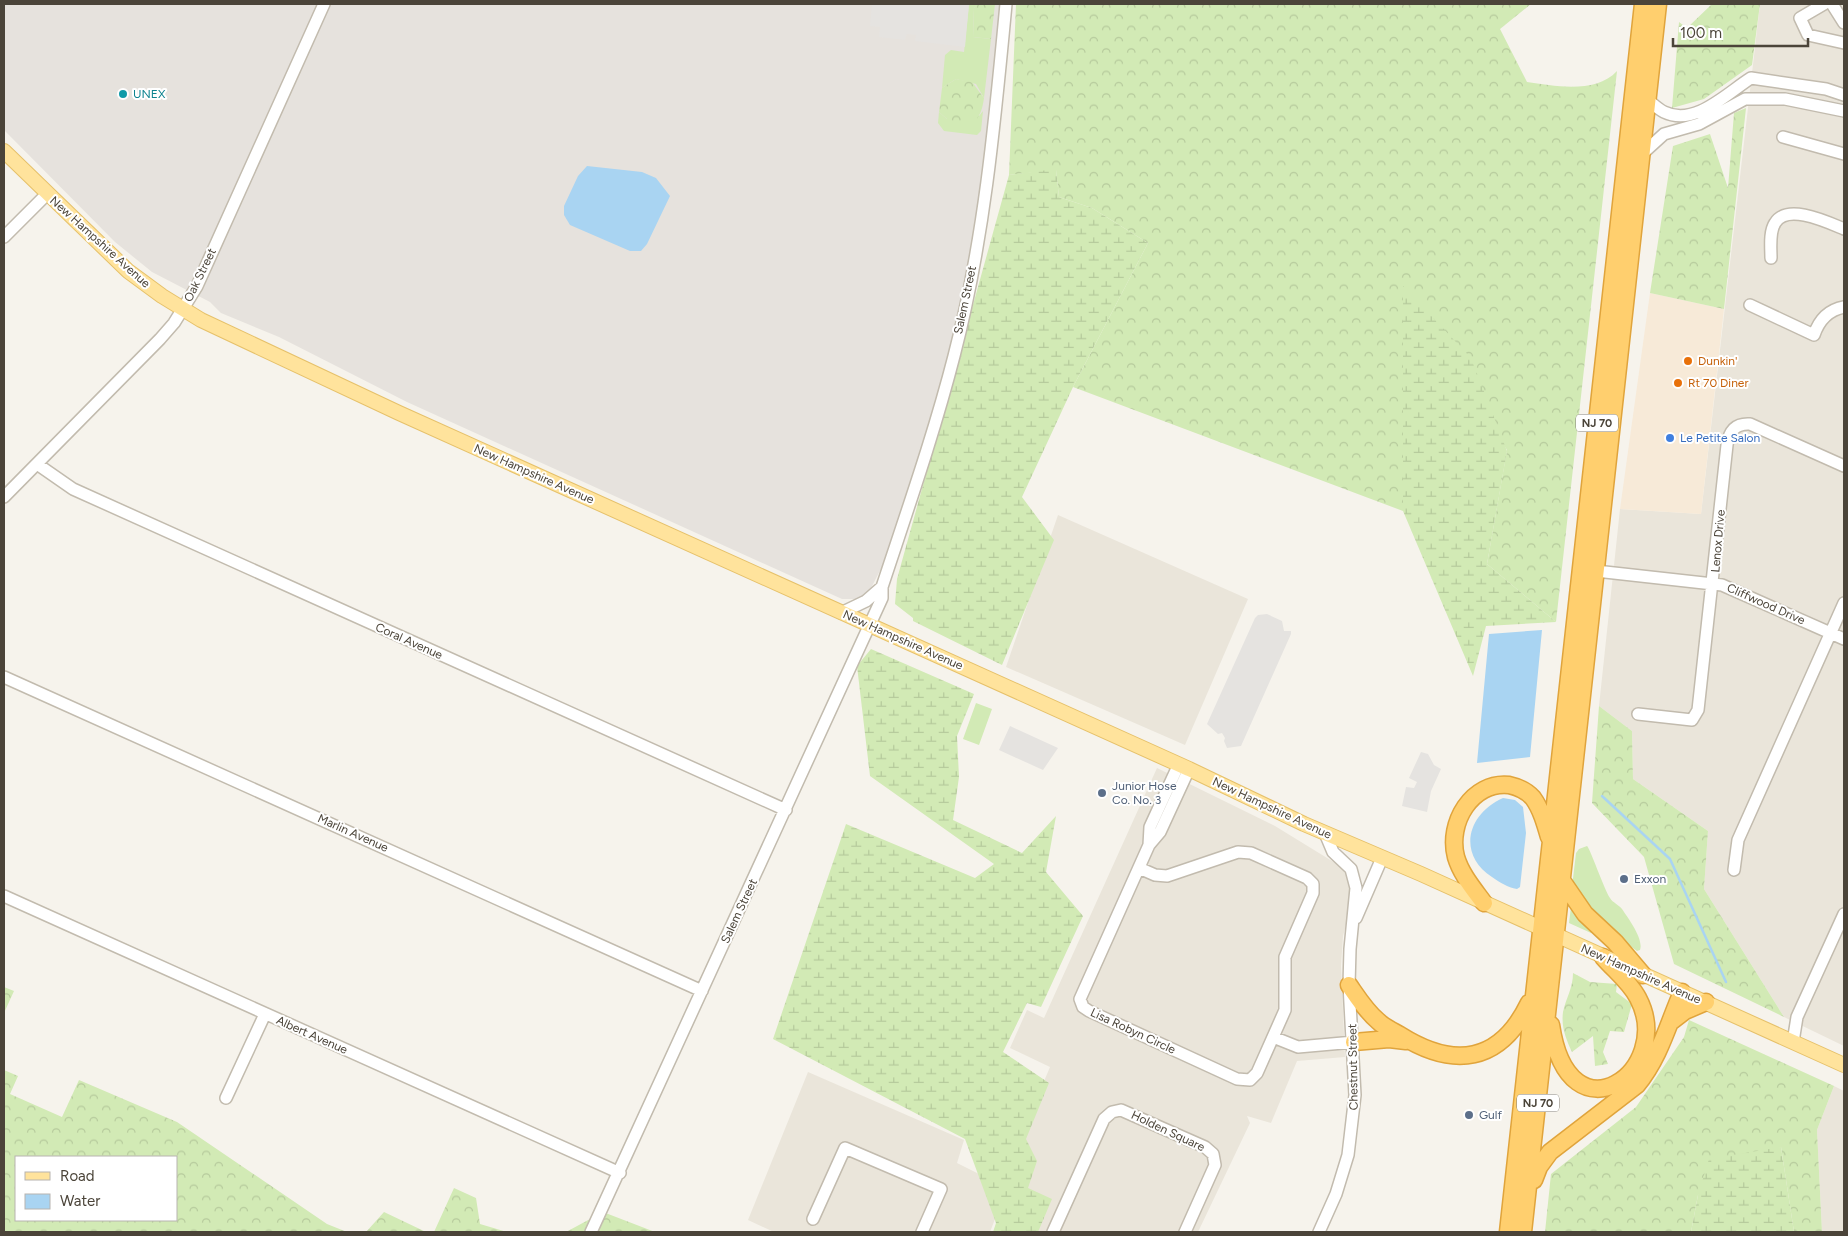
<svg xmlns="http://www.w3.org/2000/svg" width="1848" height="1236" viewBox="0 0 1848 1236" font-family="Figtree,sans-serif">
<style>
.residential{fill:#eae5da}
.commercial{fill:#f7ead8}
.industrial{fill:#e6e2dd}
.grass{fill:#d2eab5}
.forest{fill:url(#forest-crowns);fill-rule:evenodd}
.wetland{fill:url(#wetland-marsh)}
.parking{fill:#e5e3e0}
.water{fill:#a9d4f2}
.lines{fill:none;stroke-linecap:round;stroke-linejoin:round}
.stream{stroke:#a9d4f2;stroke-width:2.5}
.minor-casing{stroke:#c2bbae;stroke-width:14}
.major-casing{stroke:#e6c16a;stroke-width:16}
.highway-casing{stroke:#e0a43c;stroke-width:19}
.minor{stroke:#fff;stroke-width:11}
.major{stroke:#ffe39c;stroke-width:14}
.highway{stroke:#ffcf6e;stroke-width:16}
.culture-dot{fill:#0f9aa8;stroke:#fff;stroke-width:2}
.food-dot{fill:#e8710a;stroke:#fff;stroke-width:2}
.shop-dot{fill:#3f7fe0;stroke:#fff;stroke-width:2}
.service-dot{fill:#5c6f8a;stroke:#fff;stroke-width:2}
.labels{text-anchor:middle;stroke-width:4;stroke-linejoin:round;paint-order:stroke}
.shield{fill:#fff;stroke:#817c74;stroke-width:1}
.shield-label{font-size:11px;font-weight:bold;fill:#4b4439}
.culture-label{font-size:12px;fill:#0d838f;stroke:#fff;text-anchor:start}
.street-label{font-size:12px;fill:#4b4439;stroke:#fff}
.food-label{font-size:12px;fill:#c56008;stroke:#fff;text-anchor:start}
.shop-label{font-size:12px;fill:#366cbe;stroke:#fff;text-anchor:start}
.service-label{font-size:12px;fill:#4e5e75;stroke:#fff;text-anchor:start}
</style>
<defs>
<pattern id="forest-crowns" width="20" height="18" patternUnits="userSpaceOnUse" patternTransform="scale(1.25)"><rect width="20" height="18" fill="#d2eab5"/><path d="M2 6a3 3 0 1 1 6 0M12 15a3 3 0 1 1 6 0" fill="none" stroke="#b6ca9c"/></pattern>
<pattern id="wetland-marsh" width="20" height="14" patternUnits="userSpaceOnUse" patternTransform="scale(1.25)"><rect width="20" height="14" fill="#d2eab5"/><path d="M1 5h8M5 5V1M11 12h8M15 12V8" fill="none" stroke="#b6ca9c"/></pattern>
</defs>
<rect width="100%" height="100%" fill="#f6f3ec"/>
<path class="residential" d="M 1760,4 L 1844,4 L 1844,1046 L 1784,1017 L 1704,889 L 1708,831 L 1633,779 L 1632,731 L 1599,706 L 1620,509 L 1701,514 Z
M 1058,515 L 1248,599 L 1185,745 L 1006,667 Z
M 1157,768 L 1275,826 L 1345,869 L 1356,887 L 1343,936 L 1341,966 L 1345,1057 L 1297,1061 L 1271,1123 L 1247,1116 L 1250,1123 L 1198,1232 L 1029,1232 L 1021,1136 L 1050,1067 L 1010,1048 L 1027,1010 L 1044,1018 Z
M 808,1072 L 964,1140 L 957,1163 L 1007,1188 L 990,1232 L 774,1232 L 748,1220 Z
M 1834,1086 L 1844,1091 L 1844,1232 L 1822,1232 L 1817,1130 Z"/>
<path class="commercial" d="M 1650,293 L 1724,309 L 1701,514 L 1620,509 Z"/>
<path class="industrial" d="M 4,4 L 1006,4 L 997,101 L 954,354 L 902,528 L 870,590 L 858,599 L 842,599 L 407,402 L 279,337 L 221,313 L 210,302 L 152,272 L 115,242 L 4,130 Z"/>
<path class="grass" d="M 969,4 L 977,4 L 974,8 L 973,37 L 991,39 L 984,98 L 976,84 L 956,79 L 942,88 L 945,55 L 951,50 L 964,52 Z
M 983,111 L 981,131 L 977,135 L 944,131 L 938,123 L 939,112 L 947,119 L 979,116 Z
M 976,703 L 992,709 L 979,745 L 963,739 Z
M 1587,846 C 1590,848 1604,889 1610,898 C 1613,903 1618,904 1622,909 C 1628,918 1644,939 1640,950 L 1637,951 L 1607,929 L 1572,887 L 1576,853 L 1579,849 Z
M 1571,907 L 1593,931 L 1591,933 L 1569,923 Z"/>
<path class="forest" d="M 977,4 L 995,4 L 991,39 L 973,37 L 974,8 Z
M 1016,4 L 1531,4 L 1500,29 L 1527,82 C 1555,86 1596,94 1617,71 L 1556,622 L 1487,564 L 1507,450 L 1403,287 L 1403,511 L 1073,387 L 1148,243 L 1092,208 L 1059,197 L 1056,170 L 1009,175 Z
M 1712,4 L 1760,4 L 1752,65 L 1704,99 L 1672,108 L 1679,22 L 1687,28 Z
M 956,79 L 972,82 L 984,98 C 982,113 978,122 964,128 L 947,119 L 939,112 L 942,88 Z
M 1746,108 L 1724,309 L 1650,293 L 1673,146 L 1710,134 L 1728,188 L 1734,113 Z
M 1599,706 L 1632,731 L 1633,779 L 1708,831 L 1704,889 L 1784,1017 L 1674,964 L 1644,857 L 1592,803 Z
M 1573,973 L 1590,982 L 1617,984 L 1616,992 L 1632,1004 L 1624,1032 L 1610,1031 L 1603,1052 L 1608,1064 L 1595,1066 L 1593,1036 L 1572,1052 C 1566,1039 1561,1027 1563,1012 C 1566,998 1573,988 1573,973 Z
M 4,987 L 14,991 L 4,1013 Z
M 1689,1020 L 1834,1086 L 1817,1130 L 1822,1232 L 1794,1232 L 1781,1147 L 1698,1195 L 1691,1232 L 1545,1232 L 1551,1174 L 1636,1107 L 1684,1037 Z
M 4,1070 L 18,1076 L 10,1094 L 62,1117 L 79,1080 L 177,1122 L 327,1224 L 347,1232 L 4,1232 ZM 176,1157 L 176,1220 L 16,1220 L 16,1157 Z
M 454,1188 L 476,1198 L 480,1224 L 507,1232 L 434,1232 Z
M 384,1212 L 426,1232 L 366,1232 Z
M 603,1212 L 655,1232 L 566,1232 Z"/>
<path class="wetland" d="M 1056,169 L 1059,197 L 1092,208 L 1148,243 L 1073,387 L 1022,497 L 1054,540 L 1002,665 L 913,621 L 913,618 L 895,604 L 897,579 L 1009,175 Z
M 1403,286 L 1471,358 L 1507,451 L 1487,564 L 1556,622 L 1486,626 L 1473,676 L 1403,511 Z
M 871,649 L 974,694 L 957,736 L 959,777 L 953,820 L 1022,853 L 1056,816 L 1046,872 L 1083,916 L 1041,1007 L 1027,1003 L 1003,1052 L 1049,1083 L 1026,1139 L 1037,1161 L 1028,1188 L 1052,1199 L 1038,1232 L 993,1232 L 996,1223 L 965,1139 L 773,1039 L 846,824 L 975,878 L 994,864 L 870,776 L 857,666 Z
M 1781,1147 L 1794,1232 L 1691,1232 L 1698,1195 L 1709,1159 Z"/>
<path class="parking" d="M 872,4 L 969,4 L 965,47 L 915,41 L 916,35 L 907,34 L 905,40 L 879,37 L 880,27 L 870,26 Z
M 1267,614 L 1282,621 L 1284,631 L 1291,631 L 1291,634 L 1241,746 L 1227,748 L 1224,741 L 1225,738 L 1222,733 L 1218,734 L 1207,724 L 1255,618 L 1258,615 Z
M 1010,726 L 1058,748 L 1043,770 L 999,750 Z
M 1421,752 L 1428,754 L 1434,765 L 1441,769 L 1431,791 L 1427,812 L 1402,806 L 1406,787 L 1414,788 L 1417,782 L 1409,778 Z"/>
<path class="water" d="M 587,166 L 642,172 L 656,178 L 670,196 L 647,244 L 641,251 L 630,251 L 570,225 L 564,215 L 564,206 L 578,176 Z
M 1542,630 L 1530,757 L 1477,763 L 1489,634 Z
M 1503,798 L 1515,800 L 1523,807 L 1526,833 L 1520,887 L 1517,889 C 1507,887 1501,883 1492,877 C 1457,854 1467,814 1503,798 Z"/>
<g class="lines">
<path class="stream" d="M 1602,796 L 1670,859 L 1726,982"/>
<g class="minor-casing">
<path id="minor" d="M 1824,4 L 1800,18 L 1808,35 L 1844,43
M 1832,4 L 1844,23
M 1648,100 C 1653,104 1658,109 1664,112 C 1695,127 1727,93 1751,78 L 1826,89 L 1844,95
M 1783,137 L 1844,154
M 1642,154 L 1664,134 L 1699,124 L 1745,99 L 1785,99 L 1844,111
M 4,237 L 47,194
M 1771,258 C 1771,248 1769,232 1775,223 C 1787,203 1827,222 1844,229
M 1750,305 L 1814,335 C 1819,320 1828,310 1844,307
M 37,464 L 73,489 L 786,810
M 4,497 L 160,339 L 174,323 L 197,286 L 324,4
M 1596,571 L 1722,585 L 1844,639
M 841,613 L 866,601 L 882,587
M 4,677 L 702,991
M 1638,714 L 1692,720 L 1698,710 L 1727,445 C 1729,432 1735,423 1750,424 L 1844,466
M 1149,845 L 1150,827 L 1179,764
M 1139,868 L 1155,875 L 1167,876 L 1238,852 L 1251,853 L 1307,878 L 1313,884 L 1313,893 L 1285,957 L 1285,1010 L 1257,1073 L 1250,1080 L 1237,1079 L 1089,1011 L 1083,1007 L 1080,999 L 1149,845 L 1160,832 L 1189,769
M 1734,870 L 1738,840 L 1844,603
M 4,896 L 620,1173
M 1356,918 L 1382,858
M 1273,1037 L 1298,1047 L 1354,1042
M 1793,1042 L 1797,1017 L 1844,914
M 226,1098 L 265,1014
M 813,1219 L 845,1148 L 941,1189 L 922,1232
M 591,1232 L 882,598 L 882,587 C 907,511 934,434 954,356 C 984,241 995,121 1006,4
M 1053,1232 L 1104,1119 L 1112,1112 L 1121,1110 L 1205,1147 L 1213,1154 L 1215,1165 L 1185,1232
M 1319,1232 L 1336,1194 L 1348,1155 L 1355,1095 L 1349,985 L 1350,949 L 1356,888 L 1351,869 L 1333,852 L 1325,833"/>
</g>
<g class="major-casing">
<path id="major" d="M 4,151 L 128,271 L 162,296 L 201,320 L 399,413 L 1189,769 L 1304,824 L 1421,874 L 1844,1065"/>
</g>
<g class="highway-casing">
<path id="highway" d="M 1561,879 L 1585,914 L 1615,942 L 1643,975
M 1484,903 C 1473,888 1461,874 1456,857 C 1447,823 1472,781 1509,785 C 1518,787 1527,791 1533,798 C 1541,809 1545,823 1549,837
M 1349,985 C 1358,998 1366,1011 1378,1021 C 1384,1027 1393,1031 1400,1035 C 1454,1069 1500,1063 1529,1003
M 1672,1021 L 1685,1011 L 1706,1002
M 1551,1025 C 1569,1146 1676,1070 1638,998 C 1630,982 1614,970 1603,957
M 1354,1042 L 1389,1039 L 1406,1041
M 1534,1180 L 1539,1167 L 1550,1152 L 1637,1085 C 1660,1057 1668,1024 1682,992
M 1508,1232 L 1643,4
M 1523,1232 L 1658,4"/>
</g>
<use href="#minor" class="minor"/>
<use href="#major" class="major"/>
<use href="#highway" class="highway"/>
</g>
<circle class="culture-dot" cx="123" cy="94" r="5"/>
<g class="food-dot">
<circle cx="1688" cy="361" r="5"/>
<circle cx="1678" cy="383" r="5"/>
</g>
<circle class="shop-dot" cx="1670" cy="438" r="5"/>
<g class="service-dot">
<circle cx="1102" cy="793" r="5"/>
<circle cx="1624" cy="879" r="5"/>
<circle cx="1469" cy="1115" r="5"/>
</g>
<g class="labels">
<g class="shield">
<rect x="1576" y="414.5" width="42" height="17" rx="4"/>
<rect x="1517" y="1094.5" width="42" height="17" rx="4"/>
</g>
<g class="shield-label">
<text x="1597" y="427">NJ 70</text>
<text x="1538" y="1107">NJ 70</text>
</g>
<g class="culture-label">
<text x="133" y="98">UNEX</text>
</g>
<g class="street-label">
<text transform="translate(100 242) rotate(42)" y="4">New Hampshire Avenue</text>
<text transform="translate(200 275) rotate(-64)" y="4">Oak Street</text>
<text transform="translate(965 300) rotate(-78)" y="4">Salem Street</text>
<text transform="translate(534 474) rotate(24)" y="4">New Hampshire Avenue</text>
<text transform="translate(1718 541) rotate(-85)" y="4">Lenox Drive</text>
<text transform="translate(1766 604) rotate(24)" y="4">Cliffwood Drive</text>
<text transform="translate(903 640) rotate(24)" y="4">New Hampshire Avenue</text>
<text transform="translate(409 641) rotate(24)" y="4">Coral Avenue</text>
<text transform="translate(1272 808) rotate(25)" y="4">New Hampshire Avenue</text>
<text transform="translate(353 833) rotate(24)" y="4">Marlin Avenue</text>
<text transform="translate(739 911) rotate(-65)" y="4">Salem Street</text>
<text transform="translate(1641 974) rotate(24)" y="4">New Hampshire Avenue</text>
<text transform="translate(1133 1031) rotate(25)" y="4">Lisa Robyn Circle</text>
<text transform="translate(312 1035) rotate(24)" y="4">Albert Avenue</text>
<text transform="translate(1353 1067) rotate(-91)" y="4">Chestnut Street</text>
<text transform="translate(1168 1131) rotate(25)" y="4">Holden Square</text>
</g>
<g class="food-label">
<text x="1698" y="365">Dunkin'</text>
<text x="1688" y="387">Rt 70 Diner</text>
</g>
<g class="shop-label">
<text x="1680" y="442">Le Petite Salon</text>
</g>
<g class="service-label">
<text x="1112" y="790">Junior Hose<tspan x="1112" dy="14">Co. No. 3</tspan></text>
<text x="1634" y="883">Exxon</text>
<text x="1479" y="1119">Gulf</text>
</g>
</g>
<rect width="1848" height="1236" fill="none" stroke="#4b4439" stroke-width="10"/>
<rect x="15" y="1156" width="162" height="65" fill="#ffffff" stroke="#b7b4b0"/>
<rect x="25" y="1172" width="25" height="8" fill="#ffe39c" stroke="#b7b4b0"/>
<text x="60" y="1181" font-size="15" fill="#4b4439">Road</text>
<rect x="25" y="1194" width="25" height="15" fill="#a9d4f2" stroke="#b7b4b0"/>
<text x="60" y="1206" font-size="15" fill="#4b4439">Water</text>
<path d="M1673 38v8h135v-8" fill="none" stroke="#4b4439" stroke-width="2.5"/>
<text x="1680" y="38" font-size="15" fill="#4b4439" stroke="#ffffff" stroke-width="4" paint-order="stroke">100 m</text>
</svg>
